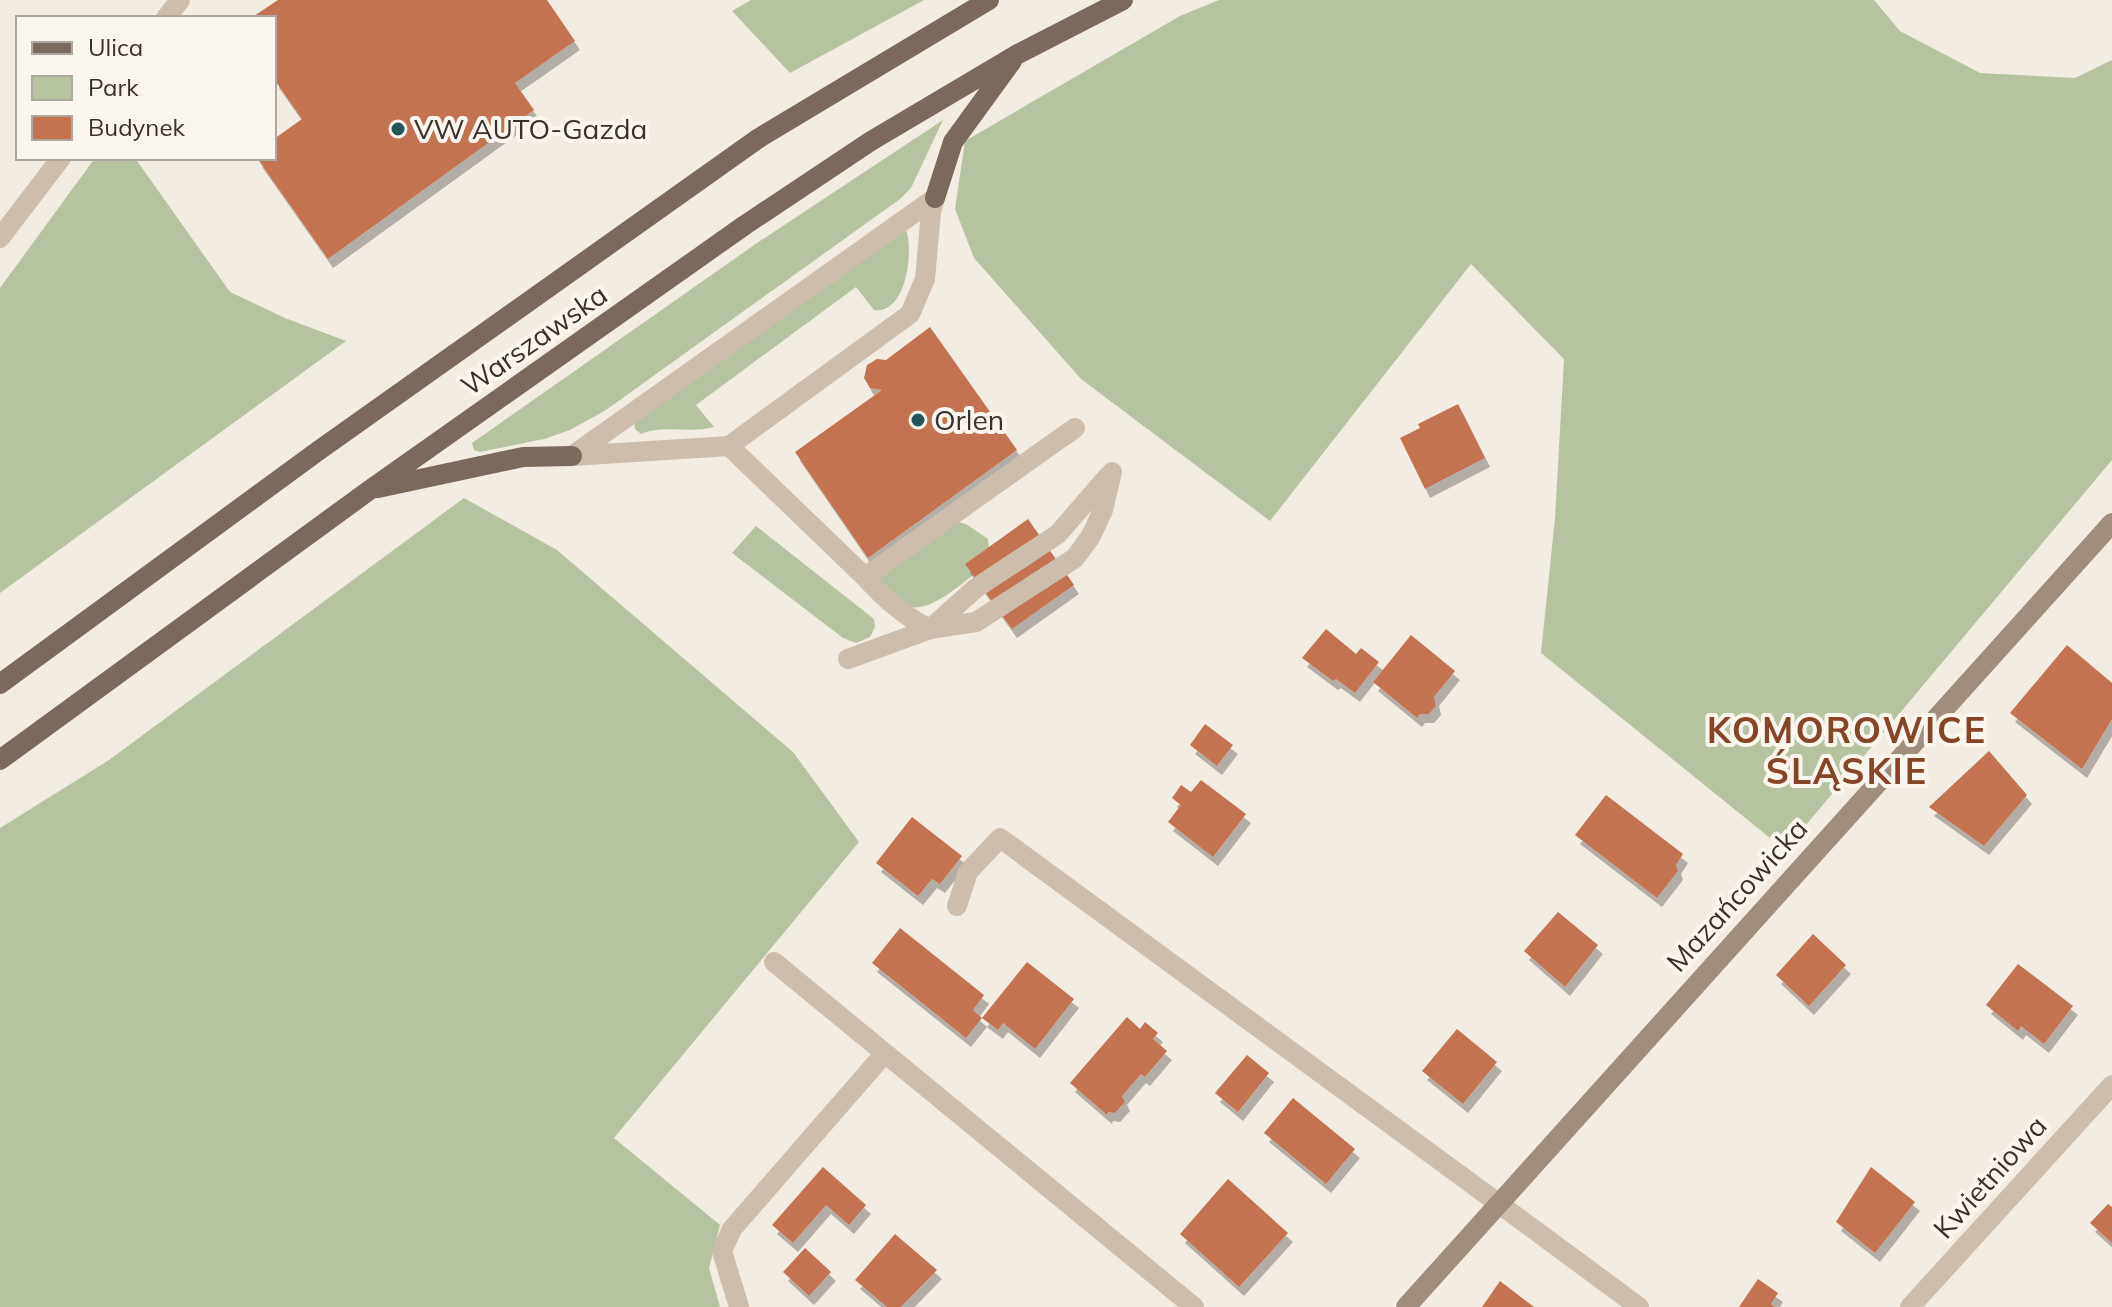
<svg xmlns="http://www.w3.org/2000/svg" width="2112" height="1307" viewBox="0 0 2112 1307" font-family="Mulish,sans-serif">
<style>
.green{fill:#b5c3a1}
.building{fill:#c37350;filter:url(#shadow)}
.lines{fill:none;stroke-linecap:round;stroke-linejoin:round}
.lane{stroke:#ccbdad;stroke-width:20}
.street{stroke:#ccbdad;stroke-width:20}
.secondary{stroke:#a08d7e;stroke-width:20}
.primary{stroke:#7c695d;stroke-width:20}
.poi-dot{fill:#21545b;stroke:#faf6ee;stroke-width:3}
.labels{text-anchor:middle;stroke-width:8;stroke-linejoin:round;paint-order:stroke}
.poi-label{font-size:28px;fill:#3a312c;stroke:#faf6ee;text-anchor:start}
.street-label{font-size:28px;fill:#3a312c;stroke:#faf6ee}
.district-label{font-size:36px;font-weight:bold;letter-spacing:2px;fill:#884426;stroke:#faf6ee}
</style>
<defs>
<filter id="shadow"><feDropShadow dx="5" dy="9" stdDeviation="0" flood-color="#0004"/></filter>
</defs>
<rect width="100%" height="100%" fill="#f3ece2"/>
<path class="green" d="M 751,0 L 924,0 L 790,73 L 732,11 Z
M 1219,0 L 1874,0 L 1900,31 L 1980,73 L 2075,78 L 2112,60 L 2112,460 L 1785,850 L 1541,653 L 1555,518 L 1564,359 L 1471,264 L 1270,521 L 1081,379 L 974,258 L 955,209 L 965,141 L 1180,16 Z
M 943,120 L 911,188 L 900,199 L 606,410 L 570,430 L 544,439 L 480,452 L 474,450 L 472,443 L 757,243 Z
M 95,158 L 135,158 L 230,292 L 285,318 L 346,341 L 0,593 L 0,288 Z
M 906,229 C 914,252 906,315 874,310 L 856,287 L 696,405 L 714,427 C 689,434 664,424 641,434 L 635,429 L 634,422 Z
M 464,498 L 557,550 L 793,752 L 859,842 L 614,1138 L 720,1225 L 709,1268 L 720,1307 L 0,1307 L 0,828 L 109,760 Z
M 958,522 L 966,524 L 988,539 L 989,547 L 966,564 L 973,575 C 959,586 925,616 906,605 C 896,599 887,586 878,578 Z
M 756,526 L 874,619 L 875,627 L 870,637 L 856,643 L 843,638 L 732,553 Z"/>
<path class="building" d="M 278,0 L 547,0 L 575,41 L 515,83 L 534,110 L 328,259 L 257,158 L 274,158 L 274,139 L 302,119 L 274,79 L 274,18 L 251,18 Z
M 930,327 L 1017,450 L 868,558 L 795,452 L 882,390 L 870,388 L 864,378 L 867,365 L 877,359 L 886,360 Z
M 1458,404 L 1485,458 L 1425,489 L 1400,438 L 1420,428 L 1418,424 Z
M 1028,519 L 1074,585 L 1012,629 L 965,564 Z
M 1326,629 L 1356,654 L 1361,648 L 1379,662 L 1355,693 L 1336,679 L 1333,681 L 1302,658 Z
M 1411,635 L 1455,671 L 1434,697 L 1436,706 L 1429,714 L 1420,714 L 1417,718 L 1373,682 Z
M 2067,645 L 2112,683 L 2112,719 L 2082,769 L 2010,713 Z
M 1205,724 L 1233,745 L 1217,766 L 1190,745 Z
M 1989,751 L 2027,795 L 1984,846 L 1929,807 Z
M 1201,780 L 1246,814 L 1213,857 L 1168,822 L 1181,805 L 1172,798 L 1181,785 L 1191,792 Z
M 1606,795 L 1683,854 L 1676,865 L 1678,871 L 1657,898 L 1575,835 Z
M 912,817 L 962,856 L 940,884 L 932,879 L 918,896 L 876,863 Z
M 1558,912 L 1598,945 L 1565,987 L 1524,951 Z
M 900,928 L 984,995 L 973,1010 L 982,1018 L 966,1038 L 872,963 Z
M 1813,934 L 1846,965 L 1809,1006 L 1776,975 Z
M 1027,962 L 1074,999 L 1035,1049 L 1003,1023 L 998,1030 L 982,1018 Z
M 2018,964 L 2073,1006 L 2044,1044 L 2021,1026 L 2018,1031 L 1986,1005 Z
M 1127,1017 L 1140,1029 L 1145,1022 L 1158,1033 L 1153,1039 L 1167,1051 L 1145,1077 L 1141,1074 L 1122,1096 L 1125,1102 L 1115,1113 L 1108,1112 L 1107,1115 L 1070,1083 Z
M 1457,1029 L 1497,1062 L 1463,1104 L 1422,1071 Z
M 1247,1055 L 1269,1073 L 1238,1112 L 1215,1093 Z
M 1293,1098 L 1355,1149 L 1326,1184 L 1264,1133 Z
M 823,1167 L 866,1205 L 849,1225 L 826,1205 L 793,1243 L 772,1225 Z
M 1871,1167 L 1915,1202 L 1875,1253 L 1836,1222 Z
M 1228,1179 L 1288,1233 L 1239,1287 L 1180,1234 Z
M 2108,1204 L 2112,1207 L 2112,1243 L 2090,1223 Z
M 895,1234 L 937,1270 L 901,1307 L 887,1307 L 855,1280 Z
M 805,1248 L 831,1272 L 809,1296 L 783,1272 Z
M 1758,1279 L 1778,1293 L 1771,1304 L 1775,1307 L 1739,1307 Z
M 1500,1281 L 1534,1307 L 1482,1307 Z"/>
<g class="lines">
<path class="lane" d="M 729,446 L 865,577 L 1075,428
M 572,456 L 729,446 L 910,314 L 925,279 L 931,212 L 935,198
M 572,456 L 935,198
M 865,577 C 885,599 904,616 930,629 L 976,588 L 1058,534 L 1109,475
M 848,659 L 930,629 L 976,622 L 1075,558 L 1091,536 L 1103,510 L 1112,472
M 957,906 L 968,872 L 1000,838 L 1498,1203
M 774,962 L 1194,1307
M 739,1307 L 722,1251 L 732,1229 L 885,1053"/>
<path class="street" d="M 166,18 L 180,0
M 0,238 L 61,158
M 1498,1203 L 1639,1307
M 1910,1307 L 2112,1085"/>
<path class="secondary" d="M 1406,1307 L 2112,523"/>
<path class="primary" d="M 935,198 L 953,142 L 1012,61
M 378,488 L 523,457 L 572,456
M 0,684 L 318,451 L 759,138 L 989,0
M 0,760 L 371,489 L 745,225 L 871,141 L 1016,55 L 1123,0"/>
</g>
<g class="poi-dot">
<circle cx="398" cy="129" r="8"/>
<circle cx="918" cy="420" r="8"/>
</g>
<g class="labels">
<g class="poi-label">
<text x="414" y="139">VW AUTO-Gazda</text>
<text x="934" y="430">Orlen</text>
</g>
<g class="street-label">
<text transform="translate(534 340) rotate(-35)" y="10">Warszawska</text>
<text transform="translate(1737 895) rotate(-48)" y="10">Mazańcowicka</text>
<text transform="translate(1990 1177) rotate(-48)" y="10">Kwietniowa</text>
</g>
<g class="district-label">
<text x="1847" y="743">KOMOROWICE<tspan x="1847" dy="41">ŚLĄSKIE</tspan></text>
</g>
</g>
<rect x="16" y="16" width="260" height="144" fill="#faf6ee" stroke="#ada7a0" stroke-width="2"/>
<rect x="32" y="42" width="40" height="12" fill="#7c695d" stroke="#ada7a0" stroke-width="2"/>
<text x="88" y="56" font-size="24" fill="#3a312c">Ulica</text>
<rect x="32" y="76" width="40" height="24" fill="#b5c3a1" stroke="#ada7a0" stroke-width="2"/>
<text x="88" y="96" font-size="24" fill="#3a312c">Park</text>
<rect x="32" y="116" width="40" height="24" fill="#c37350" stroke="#ada7a0" stroke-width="2"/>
<text x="88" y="136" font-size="24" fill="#3a312c">Budynek</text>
</svg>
